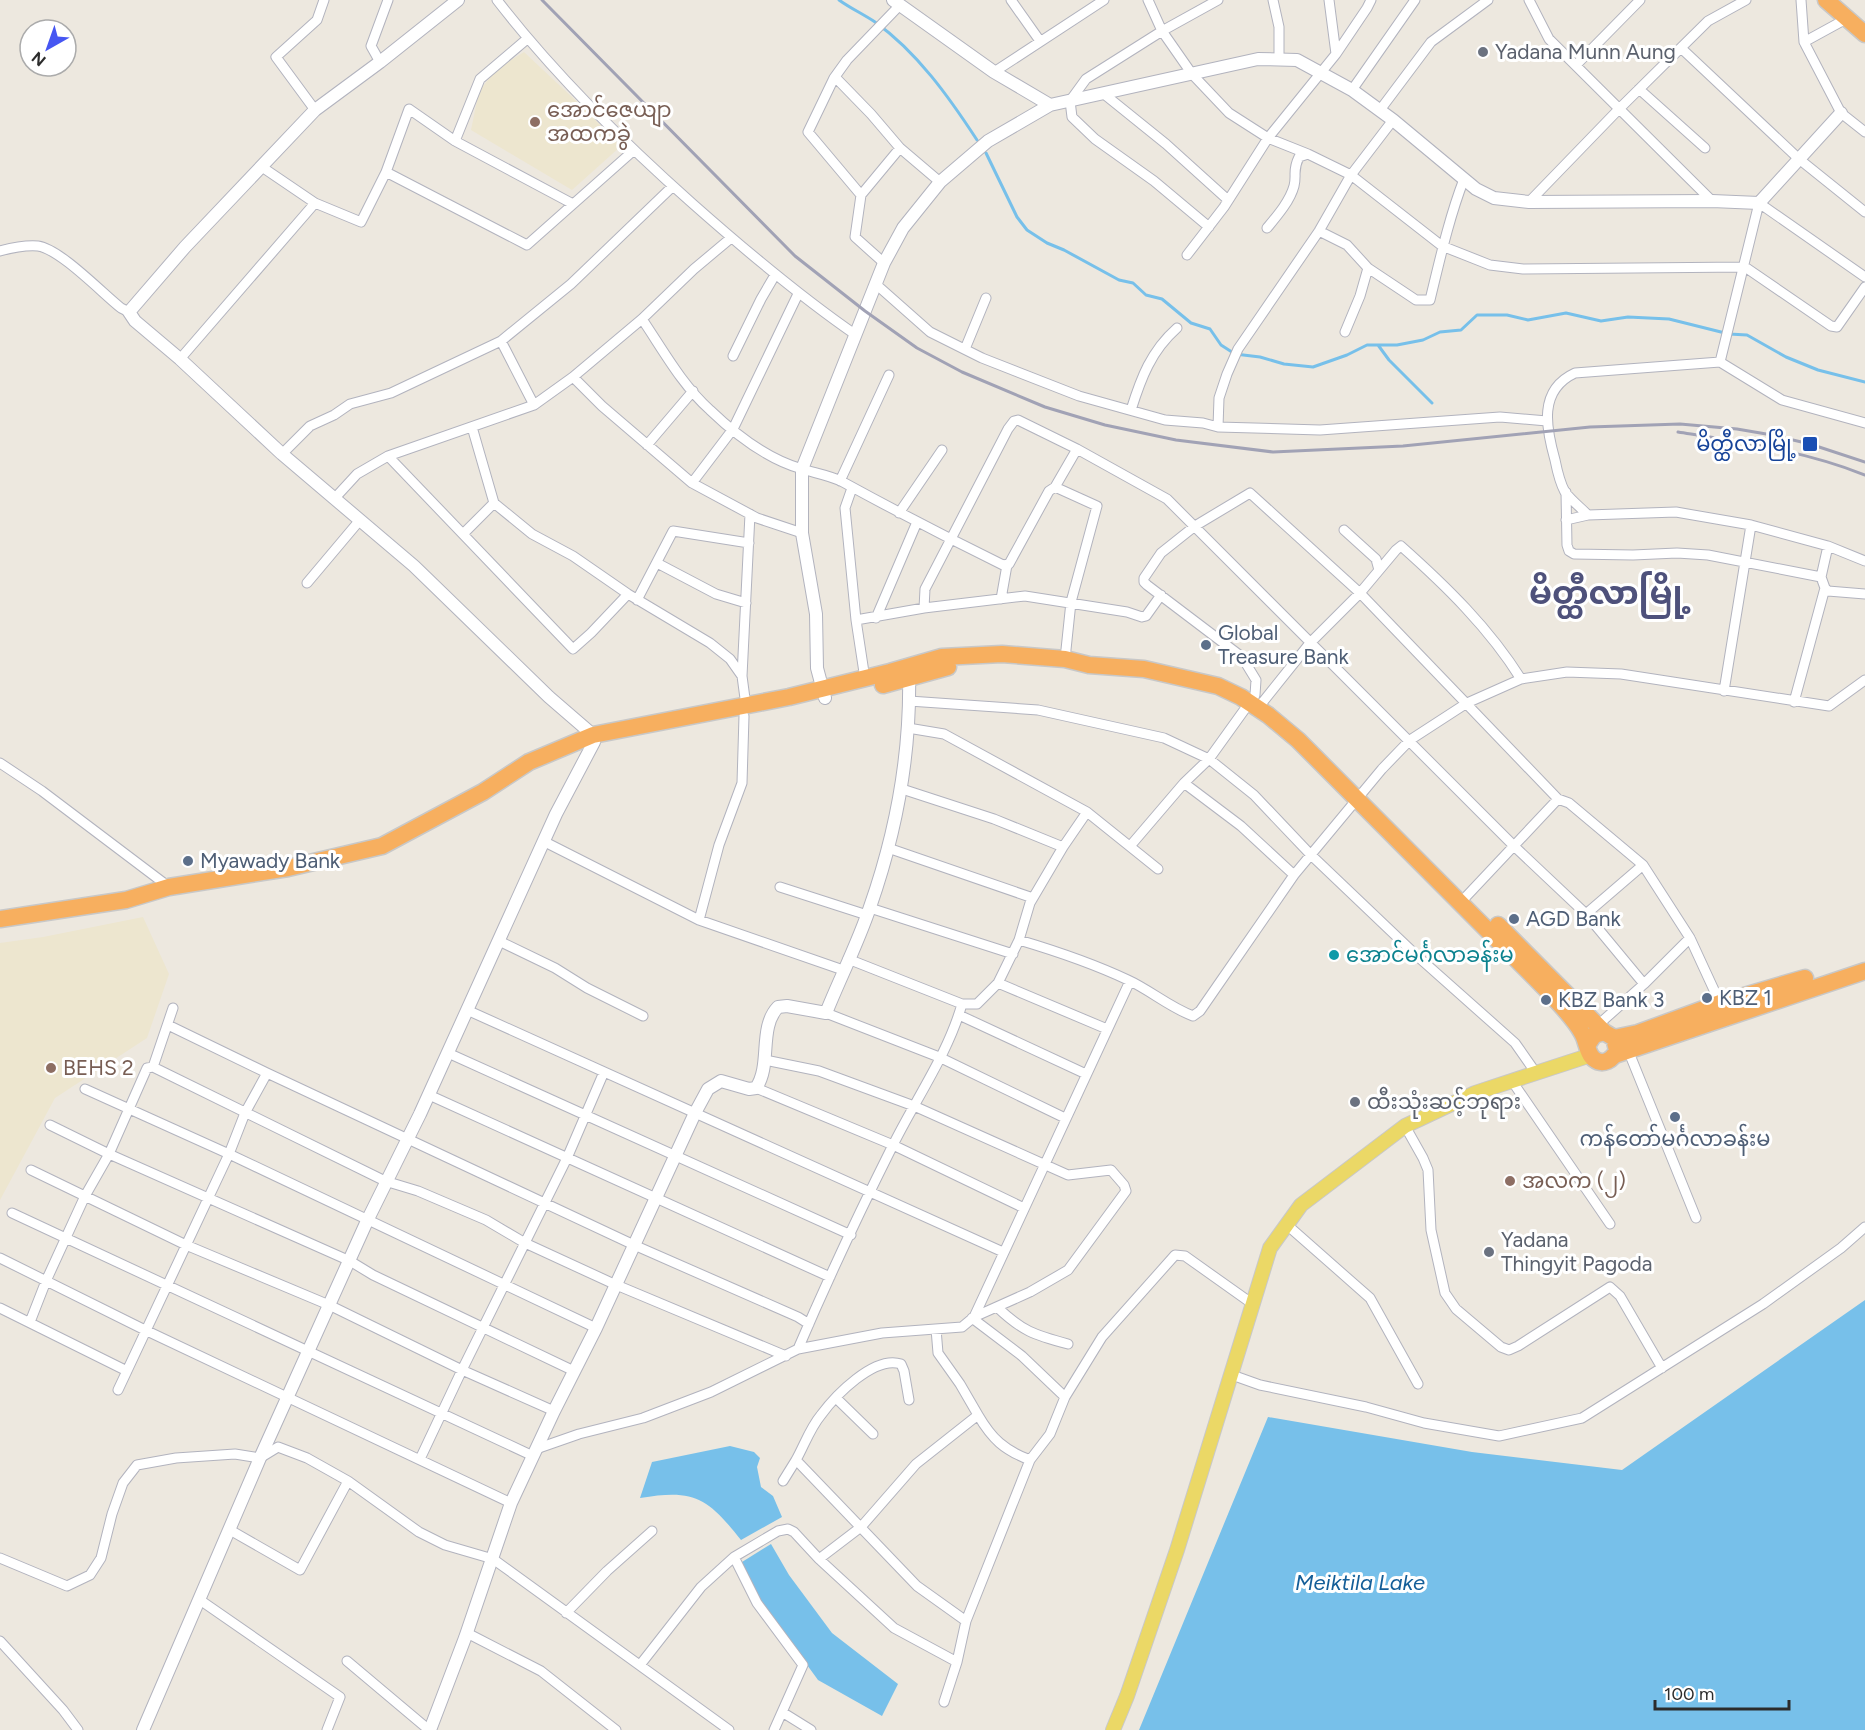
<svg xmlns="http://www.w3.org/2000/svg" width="1865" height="1730" viewBox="0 0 1865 1730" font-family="Figtree,'Noto Sans Myanmar',sans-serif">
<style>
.education{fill:#ede6cf}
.water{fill:#77c0ea}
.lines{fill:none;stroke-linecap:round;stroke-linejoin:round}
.stream{stroke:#77c0ea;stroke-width:3}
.street-casing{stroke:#b2b3be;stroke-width:11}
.secondary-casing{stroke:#b2b3be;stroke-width:14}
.primary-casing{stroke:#c8c8c8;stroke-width:16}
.highway-casing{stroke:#c8c8c8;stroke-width:19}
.street{stroke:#fff;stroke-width:9}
.secondary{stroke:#fff;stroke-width:12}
.primary{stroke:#ebd866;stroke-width:14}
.highway{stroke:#f7af5f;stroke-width:16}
.rail{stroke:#a1a2b5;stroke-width:3}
.worship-dot{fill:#6b7280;stroke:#fff;stroke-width:2}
.education-dot{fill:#8d6e63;stroke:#fff;stroke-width:2}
.transit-dot{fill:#1a4fb4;stroke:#fff;stroke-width:2}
.service-dot{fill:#5c6f8a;stroke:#fff;stroke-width:2}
.culture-dot{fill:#0f9aa8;stroke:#fff;stroke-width:2}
.labels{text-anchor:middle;stroke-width:6;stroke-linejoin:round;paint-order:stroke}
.worship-label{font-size:21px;fill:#5b616d;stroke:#fff;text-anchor:start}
.education-label{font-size:21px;fill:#785e54;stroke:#fff;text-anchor:start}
.transit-label{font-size:21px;fill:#164399;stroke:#fff;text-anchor:end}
.service-label{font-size:21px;fill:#4e5e75;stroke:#fff;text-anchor:start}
.culture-label{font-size:21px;fill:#0d838f;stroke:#fff;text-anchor:start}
.water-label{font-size:22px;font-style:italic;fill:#145e98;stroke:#fff}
.town-label{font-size:33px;font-weight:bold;fill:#4e517b;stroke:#fff}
</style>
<rect width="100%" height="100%" fill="#ede8df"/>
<path class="education" d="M 524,52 L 590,114 L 620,147 L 572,190 L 471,130 L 479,91 L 497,69 Z
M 143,917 L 169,974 L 147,1038 L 55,1098 L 0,1200 L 0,943 L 43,937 Z"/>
<path class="water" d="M 1865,1300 L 1865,1730 L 1139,1730 L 1268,1417 L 1472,1452 L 1622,1470 Z
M 730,1446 L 754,1452 L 760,1458 L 757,1467 L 761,1487 L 773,1496 L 782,1517 L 741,1540 C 707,1497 694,1489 640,1498 L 652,1462 Z
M 771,1544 L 789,1575 L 832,1633 L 898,1684 L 882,1716 L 818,1680 L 759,1599 L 742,1562 Z"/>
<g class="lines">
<path class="stream" d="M 839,0 C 850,8 863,14 875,22 C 917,52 949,97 977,140
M 986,153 L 1017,217 L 1027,230 L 1047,243 L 1064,250 L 1119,280 L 1133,283 L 1146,295 L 1162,299 L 1191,323 L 1210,329 L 1221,345 L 1235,354 L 1260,357 L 1284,364 L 1313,367 L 1347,355 L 1367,345 L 1397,345 L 1423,340 L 1440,332 L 1461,330 L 1477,315 L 1507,315 L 1528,320 L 1566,313 L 1601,321 L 1628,317 L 1669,319 L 1729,334 L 1747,335 L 1786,357 L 1818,370 L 1865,382
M 1378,345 L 1389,360 L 1432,403"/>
<g class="street-casing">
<path id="street" d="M 497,0 C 555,75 622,141 693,204 C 745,250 798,295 856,335
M 1011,0 L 1040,41
M 1148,0 L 1162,31 L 1192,74 L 1229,113 L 1268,138 L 1308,154 L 1351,175 L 1442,246 L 1490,265 L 1523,269 L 1745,267 L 1831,326 L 1837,327 L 1865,287
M 1273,0 L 1279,27 L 1279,58
M 1529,0 L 1549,39 L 1712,201
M 1801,0 L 1804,42 L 1841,113 L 1865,132
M 1804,42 L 1846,19
M 1681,48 L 1799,159 L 1865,212
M 1336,54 L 1367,8 L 1371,0
M 380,62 L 371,46 L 388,0
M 1576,65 L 1640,0
M 994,72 L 1104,0
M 835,77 L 871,114 L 900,148 L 940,182
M 1639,89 L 1705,148
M 1352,90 L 1415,0
M 1104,94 L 1166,144 L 1228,200
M 315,110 L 276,57 L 317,20 L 324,0
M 1380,110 L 1431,42 L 1488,0
M 455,141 L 480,79 L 527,39
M 262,167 L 315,203 L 361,222 L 386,172 L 409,109 L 455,141 L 573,204
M 386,172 L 527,245 L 633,151
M 861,195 L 808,132 L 834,78 L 847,60 L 900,5
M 1529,202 L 1620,108 L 1708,21 L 1746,0
M 1209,227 L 1154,181 L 1095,139 L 1072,117 L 1070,101 L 1086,79 L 1162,31 L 1218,0
M 1267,228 C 1277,216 1290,201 1294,186 C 1297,174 1292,171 1299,157 L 1308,154
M 1319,231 L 1347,245 L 1368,268 L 1416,300 L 1430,300 C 1440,259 1449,218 1464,179
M 0,251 C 11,248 26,245 38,246 C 60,249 102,293 121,308 L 129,312
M 1187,255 L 1224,207 L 1268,138 L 1336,54 L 1329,0
M 884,263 L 855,237 L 861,195 L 900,148
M 877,281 L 878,286 L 930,332 L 982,358 L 1079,396 L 1165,420 L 1203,423 L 1218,427 L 1320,430 L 1500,417 L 1547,421
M 642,319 C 663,350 682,385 710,410 C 736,435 767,459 802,469 C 815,473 828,475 841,481 C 894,510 948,538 1003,565 L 1009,564 L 1049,491 L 1055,487 L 1077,449 L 1167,499 L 1514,846 L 1586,914 L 1644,984
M 1345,332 L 1360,296 L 1368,268
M 501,341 L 534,405
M 965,349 L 986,298
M 733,356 L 761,299 L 775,275
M 180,359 L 315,203
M 1720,362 L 1575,373 C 1538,390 1546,428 1555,460 C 1557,470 1560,483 1565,492 C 1571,500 1581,508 1588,515 L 1676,512 L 1751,525 L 1828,546 L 1865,561
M 1720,362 L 1759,203 L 1865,277
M 1720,362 L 1782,400 L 1865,423
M 573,377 L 602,406 L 692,483 L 757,518 L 802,533
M 1131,410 C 1141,378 1151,351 1177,328
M 472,427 L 494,503 L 532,534 L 573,556 L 628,594 L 710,643 L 730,659 L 742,676 L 746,706
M 1218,427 L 1219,398 L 1227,374 L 1238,349 L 1319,231 L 1351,175 L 1393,120
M 647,445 L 693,391
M 282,454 L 310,426 L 334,415 L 350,404 L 391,393 L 501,341 L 571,284 L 673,186
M 388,456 L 573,649 L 591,633 L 628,594
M 840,481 L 889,375
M 692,483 L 733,429 L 798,294
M 1055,487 L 1097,506 L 1071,602 L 1065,659
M 852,488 L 845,508 L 856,620 L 865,679
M 1566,492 L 1567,545 L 1569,551 L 1574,554 L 1633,555 L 1677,553 L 1708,555 L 1821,577
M 334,499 L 357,474 L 388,456 L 534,405 L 573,377 L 642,319 L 694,269 L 731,238
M 899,513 L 942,450
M 1566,520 L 1588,515
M 1344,530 L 1376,559 L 1379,570
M 464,533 L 494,503
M 657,563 L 716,594 L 746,603
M 307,583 L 360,520
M 1825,588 L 1828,591 L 1865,594
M 1001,599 L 1007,565
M 637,600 L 673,531 L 749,543
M 924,608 L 925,589 L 1008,429 L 1014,421 L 1018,420 L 1077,449
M 876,618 L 917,522
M 856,620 L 924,608 L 1025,596 L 1127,612 L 1142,617 L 1146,616 L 1161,595
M 742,676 L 750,514
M 1724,691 L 1751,525
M 909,701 L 1038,710 L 1164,738 L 1209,759 L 1254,795 L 1310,854 L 1416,955 L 1515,1043 L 1536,1073
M 1794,702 L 1825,588 L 1821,577 L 1828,546
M 1258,708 L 1310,643 L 1360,593 L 1396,550 L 1401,546 C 1446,586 1489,628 1521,679
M 908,728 L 944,734 L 1087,812 L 1158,869
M 0,763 L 42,791 L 169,887
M 1184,783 L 1241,826 L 1294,875
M 902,789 L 994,819 L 1063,847
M 545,842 L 699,920 L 843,970
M 1131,845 L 1184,783 L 1209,759 L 1255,695 L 1256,680 L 1242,657 L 1147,585 L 1144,582 L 1144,578 L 1161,553 L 1195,526 L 1250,493 L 1360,593 L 1558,799 L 1569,803 L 1643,865 L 1690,938 L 1720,1003
M 888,848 L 1033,898
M 780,887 L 867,915
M 1461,902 L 1558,799
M 870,908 L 1013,954
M 1586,914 L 1643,865
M 699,920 L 719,845 L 742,783 L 744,716
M 1019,940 C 1056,951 1092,963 1128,980 C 1150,990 1169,1007 1193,1016 L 1200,1011 L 1294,875 L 1382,769 L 1410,740 L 1467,703 L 1521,679 L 1567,672 L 1621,674 L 1829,706 L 1865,680
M 499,941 L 555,968 L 587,988 L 643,1016
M 848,959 L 962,1004
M 998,983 L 1107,1029
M 467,1010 L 1003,1252
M 826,1013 L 939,1057 L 1065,1118
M 959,1015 L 1086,1074
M 168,1025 L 267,1073 L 634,1245 L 798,1317 L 809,1324
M 1598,1025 L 1644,984 L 1690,938
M 1628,1050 L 1696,1218
M 448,1053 L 851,1235
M 765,1060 L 819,1071 L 914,1106 L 1068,1175 L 1111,1170 L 1124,1185 L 1126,1191 L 1068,1270 L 1030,1292 L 974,1317
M 153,1067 L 385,1181 L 418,1191 L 486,1220 L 525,1243 L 614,1284 L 786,1356
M 1512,1081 L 1610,1224
M 756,1088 L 893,1145 L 1024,1208
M 85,1089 L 229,1154 L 596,1328
M 429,1095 L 830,1277
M 50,1125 L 109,1154 L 350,1261 L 373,1275 L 574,1371
M 1405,1126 L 1423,1158 L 1428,1170 L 1431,1230 L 1445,1293 L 1456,1309 L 1501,1347 L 1509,1350 L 1518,1346 L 1610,1287 L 1620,1296 L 1662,1368
M 31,1170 L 186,1245 L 329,1305 L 462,1370 L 554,1411
M 12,1213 L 533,1456
M 1286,1224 L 1370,1298 L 1418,1384
M 0,1258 L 145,1330 L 511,1503
M 997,1307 C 1022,1331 1034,1335 1068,1344
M 0,1308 L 127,1371
M 972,1318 L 1022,1356 L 1065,1397
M 30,1322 L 46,1281 L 85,1196 L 109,1154 L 147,1068 L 153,1067 L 173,1008
M 936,1329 L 938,1353 L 960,1384 L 978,1415
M 798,1349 C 827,1281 859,1213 892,1147 C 915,1100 948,1054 962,1004 L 977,1004 L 998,983 L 1019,940 L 1030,903 L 1063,847 L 1087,812
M 1232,1375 L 1260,1385 L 1366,1407 L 1424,1423 L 1499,1436 L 1582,1418 L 1763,1304 L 1841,1248 L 1865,1227
M 118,1390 L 229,1154 L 245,1113 L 267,1073
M 836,1398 L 873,1434
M 909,1400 L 904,1371 L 901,1364 C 874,1355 835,1396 821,1415 C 810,1428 804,1446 796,1460 L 917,1586 L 966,1621
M 536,1449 L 579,1434 L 643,1418 L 711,1392 L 798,1349 L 882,1333 L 962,1327 L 974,1317 L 1130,981
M 420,1459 L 462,1370 L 567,1158 L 604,1072
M 783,1481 L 796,1460
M 230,1530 L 300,1570 L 348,1481
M 0,1558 L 67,1586 L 90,1575 L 101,1558 L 112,1514 L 123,1483 L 137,1465 L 176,1458 L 235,1454 L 260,1458 L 278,1447 L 307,1458 L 348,1481 L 419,1532 L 445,1545 L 493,1559 L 729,1730
M 819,1559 L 861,1527 L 916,1464 L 978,1415 C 992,1439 1004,1450 1030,1460
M 200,1600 L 340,1697 L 327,1730
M 566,1613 L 607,1571 L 652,1531
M 467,1633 L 541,1671 L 616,1730
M 0,1641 L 63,1710 L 78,1730
M 347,1661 L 429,1730
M 640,1665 L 701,1587 L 734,1557
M 944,1702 L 957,1662 L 966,1621 L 1030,1460 L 1050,1434 L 1065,1397 L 1102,1337 L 1175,1255 L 1185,1256 L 1254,1305
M 782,1712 L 811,1730
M 774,1730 L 803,1665 L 757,1603 L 734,1557 L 778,1531 L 788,1529 L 794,1532 L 819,1559 L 894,1628 L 957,1662"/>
</g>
<g class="secondary-casing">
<path id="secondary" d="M 893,0 L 994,72 L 1050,105
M 825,698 L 817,668 L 816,614 L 802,533 L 802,469 L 884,263 L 903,228 L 940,182 L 988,141 L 1050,105 L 1258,59 L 1297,60 L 1352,90 L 1393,120 L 1476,189 L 1494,198 L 1529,202 L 1712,201 L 1759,203 L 1841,113
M 143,1730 L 260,1458 L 367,1221 L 420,1114 L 556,814 L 594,742 L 593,735 L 549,697 L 414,566 L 282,454 L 180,359 L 135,321 L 129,312 L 185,247 L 315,110 L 380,62 L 458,0
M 430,1730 L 465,1638 L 511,1503 L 554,1411 L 596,1328 L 695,1113 L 708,1089 L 721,1081 L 749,1089 L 756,1088 C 772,1065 758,1028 778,1007 L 787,1006 L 826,1013 C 840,978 858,943 870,907 C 897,830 911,754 909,672"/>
</g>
<g class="primary-casing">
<path id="primary" d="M 1113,1730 L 1127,1696 L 1177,1550 L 1270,1248 L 1301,1205 L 1405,1126 L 1475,1093 L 1591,1055"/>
</g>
<g class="highway-casing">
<path id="highway" d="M 1826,0 L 1865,34
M 883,685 L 948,667
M 0,919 L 126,900 L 169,887 L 288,868 L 382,846 L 483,792 L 529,762 L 593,735 L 789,697 L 890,672 L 942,657 L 1002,654 L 1065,659 L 1089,665 L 1144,669 L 1218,686 L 1241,697 L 1268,715 L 1298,740 L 1549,992 C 1560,1005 1574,1018 1582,1033 C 1587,1041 1587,1054 1594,1059 C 1603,1066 1613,1060 1617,1050 L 1614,1038 L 1604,1032 L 1594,1035 L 1588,1044
M 1498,925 L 1604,1032
M 1614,1038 L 1638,1033 L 1720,1003 L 1805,978
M 1615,1055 L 1865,971"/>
</g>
<use href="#street" class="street"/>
<use href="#secondary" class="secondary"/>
<use href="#primary" class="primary"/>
<use href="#highway" class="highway"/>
<path class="rail" d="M 542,0 L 795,256 L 865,311 L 917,348 L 962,372 L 1045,407 L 1105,425 L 1176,440 L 1273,452 L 1403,446 L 1590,427 L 1680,424 L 1737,429 L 1772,435 L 1810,444 L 1865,462
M 1678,432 C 1741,442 1805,451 1865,475"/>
</g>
<g class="worship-dot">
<circle cx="1483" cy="52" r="6"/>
<circle cx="1355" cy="1102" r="6"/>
<circle cx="1489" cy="1252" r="6"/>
</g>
<g class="education-dot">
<circle cx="535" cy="122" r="6"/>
<circle cx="51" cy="1068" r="6"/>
<circle cx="1510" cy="1181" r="6"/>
</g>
<rect class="transit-dot" x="1802" y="436" width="16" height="16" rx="3"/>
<g class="service-dot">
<circle cx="1206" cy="645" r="6"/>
<circle cx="188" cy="861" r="6"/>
<circle cx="1514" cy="919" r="6"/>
<circle cx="1707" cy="998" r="6"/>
<circle cx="1546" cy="1000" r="6"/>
<circle cx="1675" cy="1117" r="6"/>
</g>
<circle class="culture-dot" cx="1334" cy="955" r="6"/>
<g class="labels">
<g class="worship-label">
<text x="1495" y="59">Yadana Munn Aung</text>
<text x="1367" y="1109">ထီးသုံးဆင့်ဘုရား</text>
<text x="1501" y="1247">Yadana<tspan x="1501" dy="24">Thingyit Pagoda</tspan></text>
</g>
<g class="education-label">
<text x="547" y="117">အောင်ဇေယျာ<tspan x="547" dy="24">အထကခွဲ</tspan></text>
<text x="63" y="1075">BEHS 2</text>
<text x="1522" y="1188">အလက (၂)</text>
</g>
<g class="transit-label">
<text x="1796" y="451">မိတ္ထီလာမြို့</text>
</g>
<g class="service-label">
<text x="1218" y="640">Global<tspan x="1218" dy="24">Treasure Bank</tspan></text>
<text x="200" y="868">Myawady Bank</text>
<text x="1526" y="926">AGD Bank</text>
<text x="1719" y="1005">KBZ 1</text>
<text x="1558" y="1007">KBZ Bank 3</text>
<text x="1675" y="1146" text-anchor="middle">ကန်တော်မင်္ဂလာခန်းမ</text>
</g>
<g class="culture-label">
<text x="1346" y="962">အောင်မင်္ဂလာခန်းမ</text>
</g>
<g class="water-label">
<text x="1360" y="1590">Meiktila Lake</text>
</g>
<g class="town-label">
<text x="1610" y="604">မိတ္ထီလာမြို့</text>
</g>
</g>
<g transform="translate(48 48) rotate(220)"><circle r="28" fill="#ffffff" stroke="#ababab" stroke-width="1.5"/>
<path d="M0-4.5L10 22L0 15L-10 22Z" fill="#4656f2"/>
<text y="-9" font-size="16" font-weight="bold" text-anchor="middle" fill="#2c2c2c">N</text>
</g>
<path d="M1655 1700v9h134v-9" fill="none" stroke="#2c2c2c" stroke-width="3"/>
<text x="1664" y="1700" font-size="18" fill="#2c2c2c" stroke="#ffffff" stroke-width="4.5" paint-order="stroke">100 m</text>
</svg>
